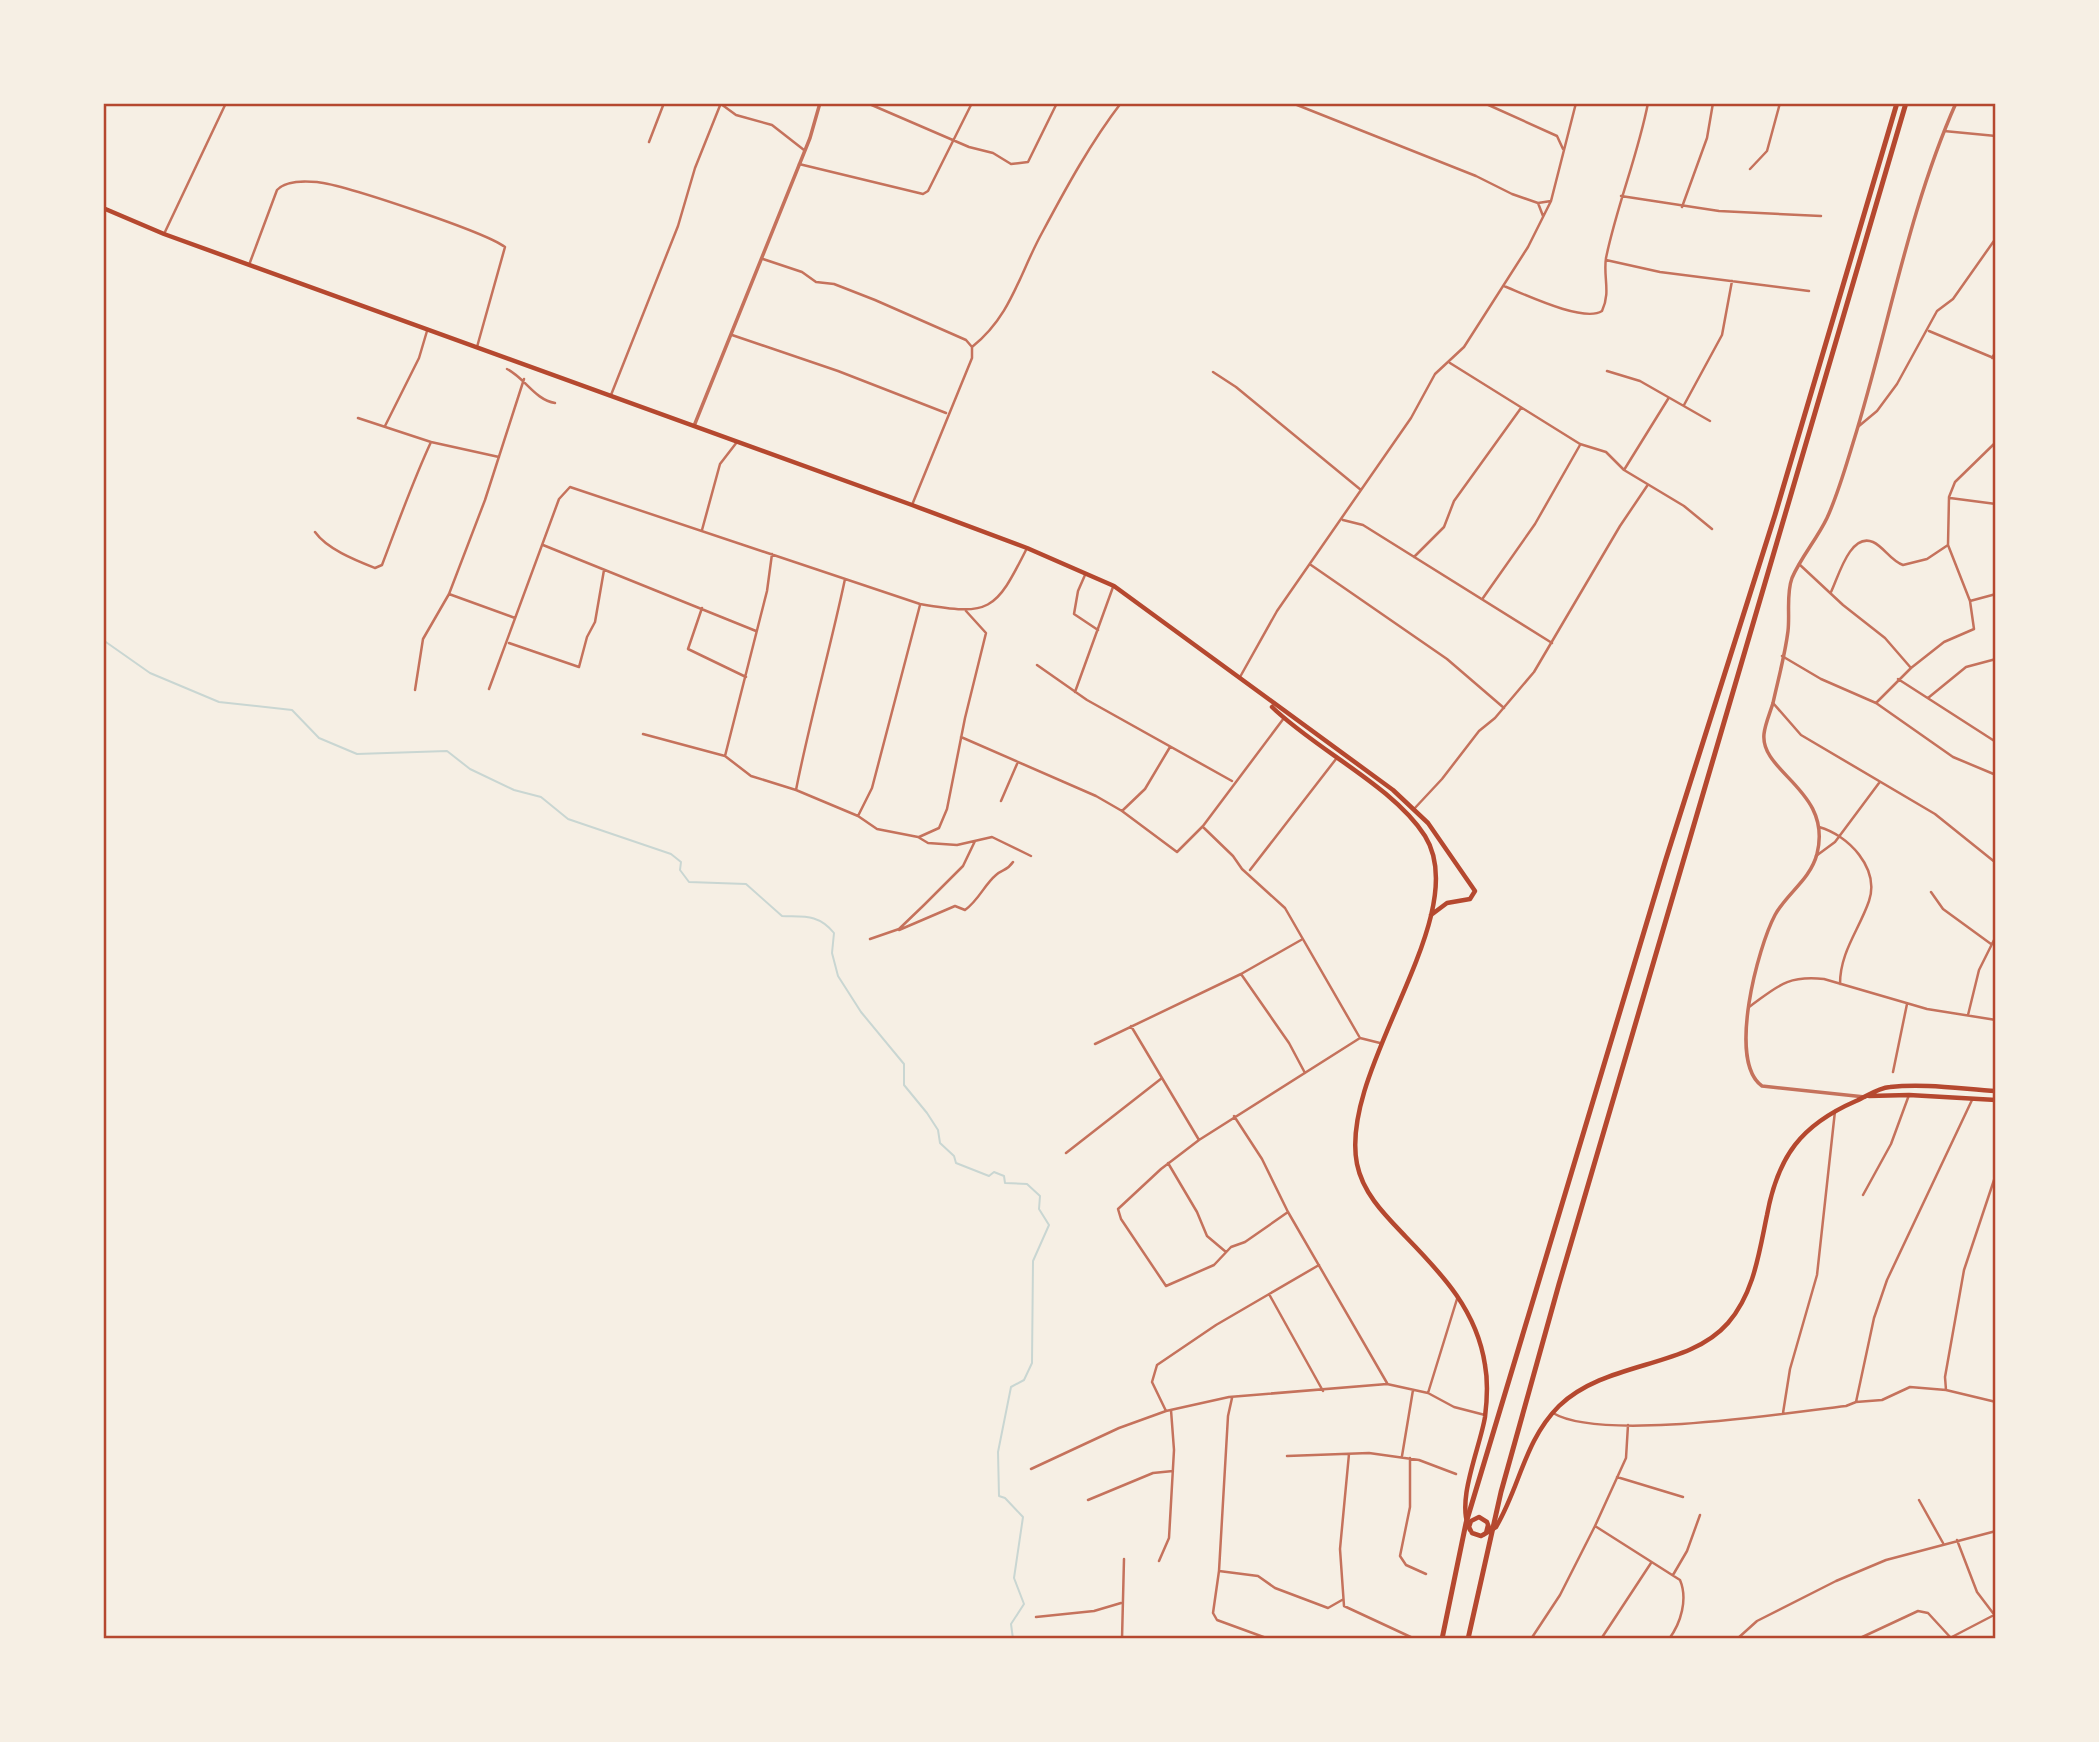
<svg xmlns="http://www.w3.org/2000/svg" width="2099" height="1742" viewBox="0 0 2099 1742" font-family="Rubik,sans-serif">
<style>
.lines{fill:none;stroke-linecap:round;stroke-linejoin:round}
.stream{stroke:#c9d6d2;stroke-width:2}
.minor{stroke:#c5725c;stroke-width:2.5}
.tertiary{stroke:#c5725c;stroke-width:3.5}
.primary{stroke:#b5482f;stroke-width:4.5}
.motorway{stroke:#b5482f;stroke-width:5}
.neatline{fill:none;stroke:#b5482f;stroke-width:2.5}
</style>
<rect width="100%" height="100%" fill="#f6efe4"/>
<g class="lines">
<path class="stream" d="M 103,640 L 150,673 L 219,702 L 292,710 L 319,738 L 357,754 L 447,751 L 470,769 L 514,790 L 541,797 L 568,819 L 671,854 L 681,862 L 680,870 L 689,882 L 746,884 L 782,916 C 802,917 818,913 834,933 L 832,953 L 838,976 L 861,1012 L 904,1064 L 904,1085 L 927,1113 L 938,1130 L 940,1143 L 954,1156 L 956,1163 L 989,1176 L 994,1172 L 1004,1176 L 1005,1183 L 1027,1184 L 1040,1196 L 1039,1209 L 1049,1225 L 1033,1261 L 1032,1363 L 1024,1380 L 1011,1387 L 998,1452 L 999,1496 L 1005,1498 L 1023,1517 L 1014,1578 L 1024,1604 L 1011,1624 L 1013,1639"/>
<path class="minor" d="M 867,103 L 969,147 L 993,153 L 1011,164 L 1028,162 L 1057,103
M 1292,103 L 1476,176 L 1512,194 L 1538,203 L 1551,201
M 1484,103 L 1557,136 L 1563,149
M 721,104 L 736,115 L 772,125 L 804,150
M 1944,131 L 1996,136
M 649,142 L 664,103
M 799,164 L 923,194 L 928,191 L 972,103
M 1750,169 L 1767,151 L 1780,103
M 1621,196 L 1719,211 L 1821,216
M 1538,203 L 1543,216
M 1682,207 L 1707,138 L 1713,103
M 164,234 L 226,103
M 763,259 L 802,272 L 816,282 L 834,284 L 875,300 L 966,340 L 972,347 L 972,358 L 912,505
M 1606,260 L 1660,272 L 1809,291
M 249,265 L 277,190 C 286,180 305,181 317,182 C 345,185 485,232 505,247 L 477,347
M 1504,286 C 1524,294 1584,323 1602,311 C 1611,292 1603,277 1606,258 C 1617,205 1638,155 1648,103
M 1929,331 L 1996,359
M 732,335 L 838,371 L 946,413
M 972,347 C 1012,315 1019,274 1043,231 C 1066,188 1091,142 1121,103
M 1992,358 L 1996,351
M 1450,363 L 1580,444 L 1606,452 L 1624,470 L 1684,506 L 1712,529
M 507,369 C 525,378 535,400 555,403
M 1607,371 L 1640,381 L 1710,421
M 1213,372 L 1236,387 L 1361,490
M 611,395 L 678,226 L 695,168 L 721,103
M 1684,405 L 1722,335 L 1732,281
M 358,418 L 431,442 L 499,457
M 385,426 L 419,358 L 427,331
M 1859,426 L 1877,411 L 1897,384 L 1937,311 L 1953,299 L 1996,238
M 1624,470 L 1668,399
M 1950,498 L 1996,504
M 1343,520 L 1363,525 L 1552,643
M 702,530 L 720,464 L 737,442
M 315,532 C 327,549 355,560 375,568 L 382,565 C 398,523 412,483 431,442
M 543,545 L 756,631
M 1414,557 L 1444,527 L 1454,501 L 1521,408
M 1799,564 L 1843,605 L 1885,638 L 1911,668
M 1311,565 L 1447,659 L 1504,708
M 1085,575 L 1078,591 L 1074,614 L 1098,630
M 1831,592 C 1838,578 1850,532 1873,542 C 1884,547 1891,561 1903,565 L 1927,559 L 1948,545
M 449,594 L 515,618
M 1483,598 L 1535,524 L 1580,445
M 1970,601 L 1996,594
M 702,608 L 688,649 L 746,677
M 509,643 L 579,667 L 587,637 L 595,622 L 604,570
M 1782,656 L 1821,679 L 1876,703 L 1953,757 L 1996,775
M 1037,665 L 1087,700 L 1232,781
M 1240,677 L 1277,611 L 1411,418 L 1435,374 L 1464,347 L 1528,247 L 1551,201 L 1576,103
M 1898,679 L 1996,742
M 489,689 L 559,499 L 570,487 L 920,604 C 990,616 995,612 1027,548
M 415,690 L 423,639 L 449,594 L 485,500 L 524,379
M 1075,692 L 1113,587
M 1928,698 L 1966,667 L 1996,659
M 1773,703 L 1801,735 L 1935,814 L 1996,863
M 1876,703 L 1911,668 L 1944,642 L 1974,629 L 1970,601 L 1948,545 L 1949,497 L 1955,482 L 1996,442
M 643,734 L 725,756 L 751,776 L 796,790 L 858,816 L 877,829 L 918,837 L 928,843 L 957,845 L 992,837 L 1031,856
M 961,737 L 1096,796 L 1122,811 L 1177,852 L 1203,826 L 1284,718
M 725,756 L 767,591 L 772,554
M 796,790 C 810,719 830,650 845,579
M 1001,801 L 1017,764
M 1414,809 L 1442,779 L 1479,731 L 1495,718 L 1534,672 L 1620,526 L 1647,486
M 1122,811 L 1145,789 L 1170,747
M 858,816 L 872,788 L 920,605
M 1203,827 L 1233,856 L 1242,869 L 1285,908 L 1360,1038
M 1819,827 C 1848,835 1880,868 1869,901 C 1859,930 1840,952 1840,984
M 919,837 L 939,828 L 947,809 L 965,718 L 986,633 L 966,611
M 1816,856 L 1835,842 L 1879,783
M 1250,870 L 1336,759
M 1931,892 L 1943,909 L 1991,944
M 899,930 L 955,906 L 965,910 C 979,900 984,885 996,875 C 1003,869 1007,871 1013,862
M 870,939 L 899,929 L 924,905 L 963,866 L 975,841
M 1241,974 L 1289,1043 L 1305,1073
M 1749,1007 C 1777,987 1786,975 1824,979 L 1927,1009 L 1996,1020
M 1968,1015 L 1979,970 L 1996,936
M 1131,1026 L 1199,1140
M 1095,1044 L 1241,974 L 1301,940
M 1893,1072 L 1907,1004
M 1234,1116 L 1262,1159 L 1288,1212 L 1387,1383
M 1066,1153 L 1162,1078
M 1168,1163 L 1197,1212 L 1207,1236 L 1226,1252
M 1996,1174 L 1964,1270 L 1945,1377 L 1946,1390 L 1996,1402
M 1863,1195 L 1891,1144 L 1909,1095
M 1288,1212 L 1245,1242 L 1231,1247 L 1214,1265 L 1166,1286 L 1121,1219 L 1118,1209 L 1161,1169 L 1199,1140 L 1360,1038 L 1380,1043
M 1269,1294 L 1323,1391
M 1428,1393 L 1457,1299
M 1232,1398 L 1228,1416 L 1219,1571 L 1213,1613 L 1217,1620 L 1269,1639
M 1856,1402 L 1874,1318 L 1887,1280 L 1972,1100
M 1166,1411 L 1152,1382 L 1157,1365 L 1216,1325 L 1319,1265
M 1553,1413 C 1601,1442 1785,1413 1846,1406 L 1856,1402 L 1882,1400 L 1910,1387 L 1946,1390
M 1783,1413 L 1790,1369 L 1817,1275 L 1835,1111
M 1349,1454 L 1340,1549 L 1344,1606 L 1415,1639
M 1287,1456 L 1369,1453 L 1419,1460 L 1456,1474
M 1402,1456 L 1413,1390
M 1410,1458 L 1410,1507 L 1400,1556 L 1406,1565 L 1426,1574
M 1031,1469 L 1119,1428 L 1166,1411 L 1229,1397 L 1387,1384 L 1428,1393 L 1454,1407 L 1485,1415
M 1617,1477 L 1683,1497
M 1088,1500 L 1153,1473 L 1173,1471
M 1919,1500 L 1943,1543
M 1595,1526 L 1680,1580 C 1688,1599 1681,1623 1669,1639
M 1957,1540 L 1977,1592 L 1996,1617
M 1159,1561 L 1169,1538 L 1174,1450 L 1171,1410
M 1219,1571 L 1258,1576 L 1275,1588 L 1328,1608 L 1342,1600
M 1673,1575 L 1687,1551 L 1700,1515
M 1036,1617 L 1094,1611 L 1121,1603
M 1122,1639 L 1124,1559
M 1531,1639 L 1560,1595 L 1595,1526 L 1626,1458 L 1628,1425
M 1601,1639 L 1651,1563
M 1737,1639 L 1757,1621 L 1836,1581 L 1886,1560 L 1996,1531
M 1858,1639 L 1918,1611 L 1928,1613 L 1951,1638
M 1948,1639 L 1996,1614"/>
<path class="tertiary" d="M 694,426 L 810,138 L 820,103
M 1865,1097 L 1762,1086 C 1727,1061 1758,947 1775,915 C 1787,893 1810,880 1817,854 C 1833,790 1760,773 1764,734 C 1765,724 1770,713 1773,703 C 1778,680 1785,655 1788,631 C 1790,614 1786,594 1792,578 C 1801,557 1817,539 1827,518 C 1838,494 1845,469 1853,443 C 1888,331 1908,211 1956,103"/>
<path class="primary" d="M 103,208 L 164,234 L 912,505 L 1027,548 L 1114,586 L 1393,790 L 1428,823 L 1475,891 L 1470,899 L 1447,903 L 1431,915
M 1272,707 C 1316,750 1393,786 1425,836 C 1475,916 1338,1069 1357,1164 C 1363,1194 1386,1216 1406,1237 C 1443,1275 1477,1311 1485,1365 C 1488,1381 1487,1401 1485,1417 C 1480,1448 1455,1502 1470,1530
M 1869,1096 L 1909,1095 L 1996,1100
M 1488,1525 L 1486,1533 L 1481,1536 L 1472,1533 L 1469,1527 L 1471,1521 L 1479,1517 L 1487,1522 L 1491,1533
M 1483,1535 L 1496,1527 C 1520,1487 1524,1441 1559,1406 C 1607,1360 1688,1369 1728,1323 C 1754,1293 1759,1253 1767,1215 C 1778,1156 1801,1125 1856,1101 C 1867,1096 1878,1088 1890,1087 C 1924,1083 1962,1089 1996,1091"/>
<path class="motorway" d="M 1442,1639 L 1466,1523 L 1665,862 L 1775,515 L 1897,103
M 1468,1639 L 1501,1492 L 1559,1284 L 1906,103"/>
</g>
<rect width="2099" height="1742" fill="none" stroke="#f6efe4" stroke-width="210"/>
<rect x="105" y="105" width="1889" height="1532" class="neatline"/>
</svg>
